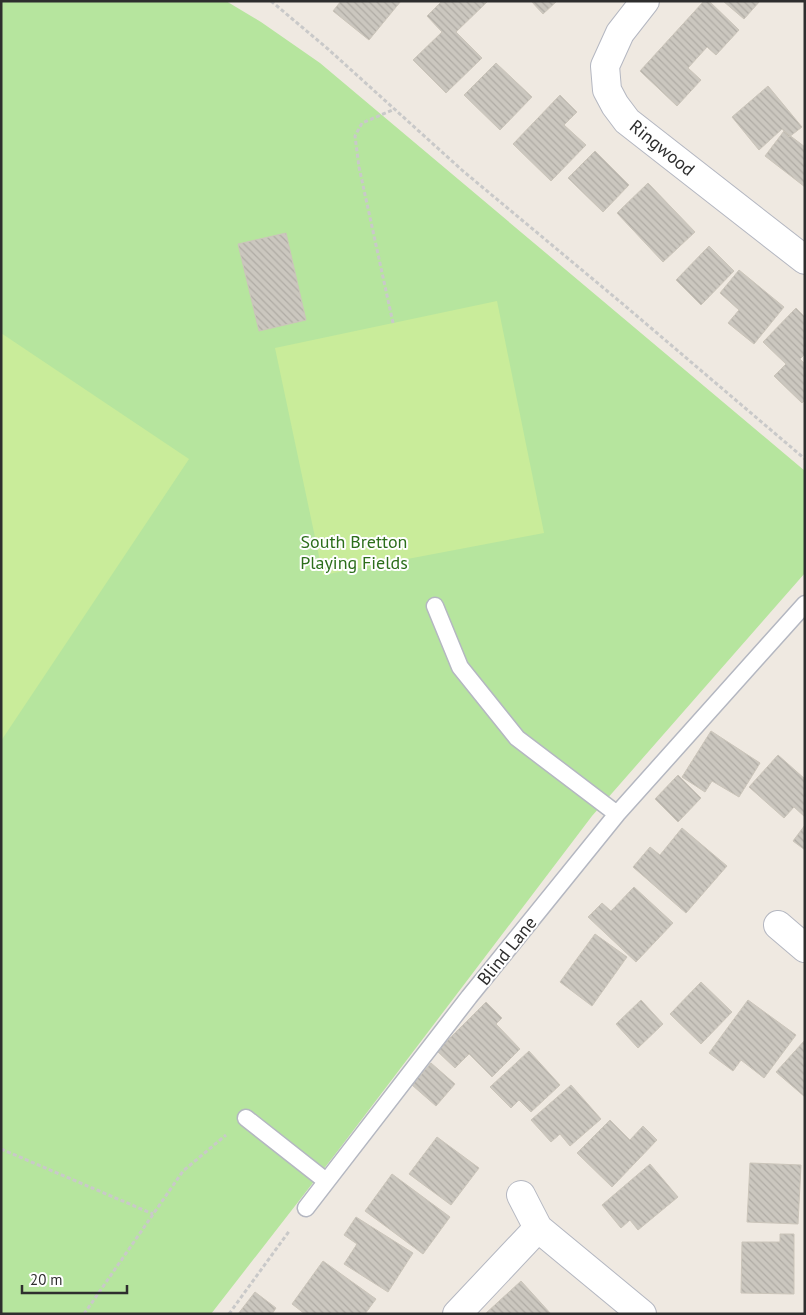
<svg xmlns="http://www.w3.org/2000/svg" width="806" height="1315" viewBox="0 0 806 1315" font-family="'PT Sans',sans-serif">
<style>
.park{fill:#b6e59e}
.pitch{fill:#c9ec9a}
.building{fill:url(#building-back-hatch);stroke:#cbc5ba}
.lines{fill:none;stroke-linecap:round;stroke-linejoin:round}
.service-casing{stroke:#b4b7c1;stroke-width:19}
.minor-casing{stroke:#b4b7c1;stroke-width:30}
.path{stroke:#c9c9c9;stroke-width:3;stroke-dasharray:4 2.5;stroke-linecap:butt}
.service{stroke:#fff;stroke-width:16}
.minor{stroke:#fff;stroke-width:28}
.labels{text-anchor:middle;stroke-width:4;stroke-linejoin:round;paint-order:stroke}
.street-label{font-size:18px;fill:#2e2e2e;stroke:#fff}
.park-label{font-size:18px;fill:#2c6e1b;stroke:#fff}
</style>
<defs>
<pattern id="building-back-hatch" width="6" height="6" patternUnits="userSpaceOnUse" patternTransform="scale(1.25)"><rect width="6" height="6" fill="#cbc7bf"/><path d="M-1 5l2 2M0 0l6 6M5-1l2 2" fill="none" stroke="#afaba4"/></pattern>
</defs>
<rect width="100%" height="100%" fill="#efe9e1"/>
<path class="park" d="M 1,1 L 226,1 L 261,22 L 320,63 L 805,471 L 805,573 L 592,816 L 340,1148 L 211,1314 L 1,1314 Z"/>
<path class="pitch" d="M 497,301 L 544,533 L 323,575 L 275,348 Z
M 1,333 L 189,459 L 1,741 Z"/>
<path class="building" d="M 341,1 L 401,1 L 369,40 L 333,11 Z
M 442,1 L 488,1 L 456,32 L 482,58 L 446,93 L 413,60 L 442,32 L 427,16 Z
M 531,1 L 557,1 L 543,14 Z
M 704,1 L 709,1 L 739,30 L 716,55 L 707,47 L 688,68 L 701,80 L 677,106 L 640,71 Z
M 723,1 L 760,1 L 744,19 Z
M 496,63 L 532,97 L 500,130 L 464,95 Z
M 768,86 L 802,127 L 789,137 L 782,129 L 759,150 L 732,117 Z
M 560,95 L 577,112 L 564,125 L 586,145 L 551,181 L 513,144 Z
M 784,131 L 805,147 L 805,187 L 765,156 Z
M 595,151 L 629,185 L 603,212 L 568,178 Z
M 648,183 L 695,232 L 663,262 L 617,213 Z
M 286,233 L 306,320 L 259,331 L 238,244 Z
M 709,246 L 734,271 L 701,305 L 676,280 Z
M 739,270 L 784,307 L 754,344 L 728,323 L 739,310 L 720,293 Z
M 796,308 L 805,317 L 805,354 L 800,359 L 805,364 L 805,400 L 802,403 L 774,376 L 786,364 L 763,342 Z
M 711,731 L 760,763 L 739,797 L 712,781 L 705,792 L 682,777 Z
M 778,755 L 805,779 L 805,817 L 794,807 L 784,818 L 749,787 Z
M 678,775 L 701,798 L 678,822 L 655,799 Z
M 805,825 L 805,850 L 793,841 Z
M 682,828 L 727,866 L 686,913 L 633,867 L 650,847 L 660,855 Z
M 634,887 L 673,923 L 636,962 L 588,917 L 602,903 L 611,911 Z
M 595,934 L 627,957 L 592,1006 L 560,982 Z
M 701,982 L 732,1012 L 701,1044 L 670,1014 Z
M 641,1000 L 663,1024 L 638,1048 L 616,1024 Z
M 748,1000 L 796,1035 L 764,1078 L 741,1060 L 733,1071 L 709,1053 Z
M 486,1002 L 502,1018 L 496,1024 L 520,1049 L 492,1077 L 469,1054 L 455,1068 L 437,1051 Z
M 805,1040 L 805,1097 L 776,1072 Z
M 529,1051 L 560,1085 L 531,1112 L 519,1100 L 511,1108 L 490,1087 Z
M 431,1063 L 455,1084 L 436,1106 L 412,1085 Z
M 571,1085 L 601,1119 L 570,1146 L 560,1134 L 551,1142 L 531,1120 Z
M 610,1120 L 630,1140 L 643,1126 L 657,1140 L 612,1187 L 577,1153 Z
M 437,1137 L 479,1168 L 451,1205 L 409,1174 Z
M 750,1163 L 801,1165 L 798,1224 L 747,1222 Z
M 650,1164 L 678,1197 L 638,1230 L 630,1220 L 621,1228 L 602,1205 Z
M 392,1174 L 450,1217 L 423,1254 L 365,1211 Z
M 356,1217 L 413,1253 L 388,1292 L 344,1264 L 357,1244 L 344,1235 Z
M 780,1234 L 794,1234 L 794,1294 L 741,1293 L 742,1242 L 780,1242 Z
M 323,1261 L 376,1299 L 365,1314 L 305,1314 L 292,1304 Z
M 521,1281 L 551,1314 L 485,1314 Z
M 255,1292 L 276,1308 L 272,1314 L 238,1314 Z"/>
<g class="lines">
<g class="service-casing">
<path id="service" d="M 435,606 L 460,667 L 517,738 L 617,814
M 246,1118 L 326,1181
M 306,1208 L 469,997 L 617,814 L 805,604"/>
</g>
<g class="minor-casing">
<path id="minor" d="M 645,1 L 620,33 L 605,66 L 607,90 L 615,105 L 627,121 L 805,260
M 778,925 L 805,948
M 521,1195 L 538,1228 L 642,1314
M 457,1314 L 538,1228"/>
</g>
<path class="path" d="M 271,1 L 328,49 L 463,171 L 624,305 L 805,459
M 393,323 L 359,167 L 355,136 L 362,123 L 395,109
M 1,1149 L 153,1214
M 84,1314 L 183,1171 L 226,1135
M 229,1314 L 290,1230"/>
<use href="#service" class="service"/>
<use href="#minor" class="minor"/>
</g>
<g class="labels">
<g class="street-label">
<text transform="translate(662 148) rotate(39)" y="6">Ringwood</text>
<text transform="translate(507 951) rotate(-51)" y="6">Blind Lane</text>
</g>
<g class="park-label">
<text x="354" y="548">South Bretton<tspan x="354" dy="21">Playing Fields</tspan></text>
</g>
</g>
<rect width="806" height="1315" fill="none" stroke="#2e2e2e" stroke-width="5"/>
<path d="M22 1285v8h105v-8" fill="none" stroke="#2e2e2e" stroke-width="2.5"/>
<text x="30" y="1285" font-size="15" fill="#2e2e2e" stroke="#ffffff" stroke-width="4" paint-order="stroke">20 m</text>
</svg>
